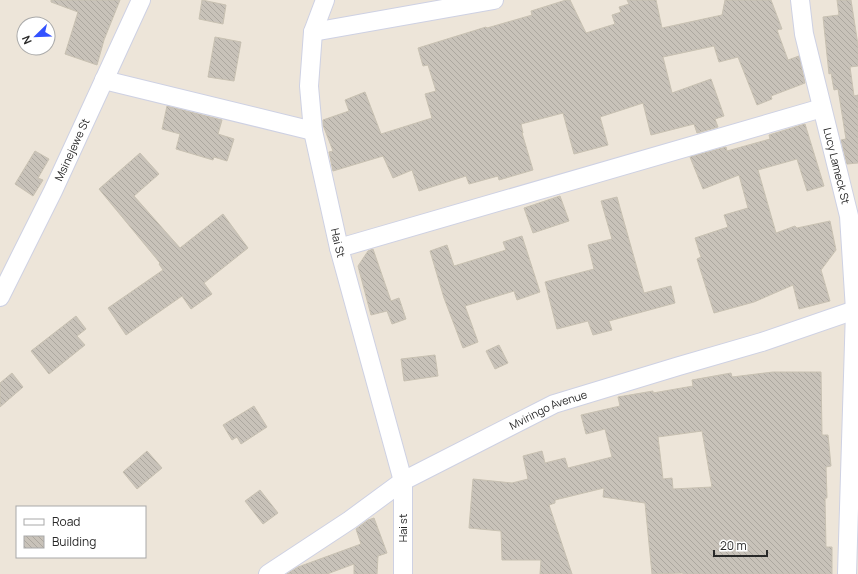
<svg xmlns="http://www.w3.org/2000/svg" width="858" height="574" viewBox="0 0 858 574" font-family="Manrope,sans-serif">
<style>
.building{fill:url(#building-back-hatch);stroke:#c8c1b2;fill-rule:evenodd}
.lines{fill:none;stroke-linecap:round;stroke-linejoin:round}
.street-casing{stroke:#ced1e3;stroke-width:20}
.street{stroke:#fff;stroke-width:18}
.labels{text-anchor:middle;stroke-width:3;stroke-linejoin:round;paint-order:stroke}
.street-label{font-size:11px;fill:#292929;stroke:#fff}
</style>
<defs>
<pattern id="building-back-hatch" width="6" height="6" patternUnits="userSpaceOnUse"><rect width="6" height="6" fill="#c8c2b9"/><path d="M-1 5l2 2M0 0l6 6M5-1l2 2" fill="none" stroke="#aca79f"/></pattern>
</defs>
<rect width="100%" height="100%" fill="#ede5d9"/>
<path class="building" d="M 51,0 L 120,0 L 104,40 L 97,65 L 65,54 L 78,12 L 51,2 Z
M 202,0 L 226,5 L 223,24 L 199,19 Z
M 566,0 L 570,0 L 586,33 L 615,24 L 612,15 L 621,12 L 619,7 L 629,4 L 627,0 L 656,0 L 662,28 L 722,15 L 725,0 L 771,0 L 782,29 L 777,30 L 788,60 L 799,56 L 805,83 L 771,96 L 772,99 L 757,105 L 738,57 L 719,62 L 714,46 L 663,57 L 672,93 L 711,79 L 724,116 L 715,119 L 718,127 L 697,133 L 694,124 L 651,135 L 643,103 L 600,117 L 608,145 L 574,154 L 563,113 L 521,124 L 523,133 L 522,133 L 533,170 L 499,180 L 498,176 L 469,184 L 466,176 L 419,191 L 412,170 L 393,178 L 383,156 L 333,171 L 329,152 L 333,151 L 323,125 L 323,120 L 349,111 L 345,100 L 365,92 L 381,134 L 432,118 L 425,94 L 436,91 L 428,65 L 423,66 L 418,48 L 486,27 L 487,28 L 532,15 L 531,11 Z
M 837,0 L 851,0 L 858,45 L 858,66 L 850,67 L 854,96 L 858,95 L 858,163 L 847,164 L 841,140 L 846,139 L 838,89 L 834,90 L 831,73 L 829,74 L 823,17 L 839,15 Z
M 215,37 L 241,42 L 234,81 L 208,77 Z
M 167,106 L 222,120 L 218,134 L 234,139 L 227,161 L 214,157 L 213,160 L 176,149 L 180,134 L 162,129 Z
M 805,124 L 824,186 L 807,191 L 797,159 L 758,170 L 776,233 L 795,226 L 797,228 L 830,221 L 836,250 L 821,270 L 830,301 L 799,309 L 793,285 L 754,302 L 714,313 L 697,259 L 701,257 L 695,238 L 728,227 L 724,215 L 748,208 L 739,175 L 703,189 L 690,157 L 726,147 L 727,151 L 770,139 L 769,135 Z
M 35,151 L 49,159 L 38,178 L 43,180 L 33,196 L 15,184 Z
M 140,153 L 159,174 L 134,196 L 180,248 L 223,214 L 248,248 L 204,283 L 212,294 L 191,309 L 182,296 L 126,335 L 108,308 L 163,270 L 159,264 L 160,263 L 99,189 Z
M 560,196 L 569,221 L 533,233 L 524,208 Z
M 617,197 L 644,293 L 671,286 L 675,303 L 609,321 L 612,330 L 593,335 L 588,321 L 557,329 L 545,282 L 594,269 L 588,245 L 612,239 L 601,201 Z
M 522,236 L 540,292 L 517,300 L 514,291 L 465,306 L 478,342 L 463,348 L 444,298 L 430,251 L 447,245 L 454,266 L 506,250 L 503,242 Z
M 373,249 L 391,301 L 399,298 L 406,319 L 392,324 L 387,311 L 371,315 L 358,266 L 368,251 Z
M 76,316 L 86,329 L 77,336 L 85,345 L 49,374 L 31,351 Z
M 499,345 L 508,363 L 495,369 L 486,351 Z
M 435,355 L 438,376 L 404,381 L 401,359 Z
M 773,372 L 821,372 L 822,435 L 828,435 L 831,466 L 826,467 L 827,498 L 825,498 L 826,547 L 832,547 L 832,574 L 683,574 L 683,573 L 652,574 L 645,503 L 603,497 L 604,488 L 555,500 L 555,503 L 549,505 L 572,574 L 540,574 L 541,560 L 502,560 L 501,531 L 469,528 L 473,479 L 512,483 L 528,479 L 523,456 L 542,451 L 545,463 L 565,458 L 568,468 L 612,457 L 605,429 L 586,434 L 581,415 L 620,406 L 618,397 L 653,391 L 653,393 L 693,386 L 692,380 L 731,373 L 732,377 ZM 702,431 L 712,487 L 673,489 L 672,478 L 663,479 L 658,437 Z
M 12,373 L 23,387 L 0,407 L 0,383 Z
M 254,406 L 267,427 L 241,444 L 237,437 L 232,440 L 223,425 Z
M 147,451 L 162,468 L 137,489 L 123,472 Z
M 260,490 L 278,513 L 263,524 L 245,501 Z
M 374,518 L 387,553 L 378,556 L 377,574 L 354,574 L 354,564 L 327,574 L 287,574 L 298,567 L 361,544 L 356,529 L 368,520 Z"/>
<g class="lines">
<g class="street-casing">
<g id="street">
<path id="s1" d="M 325,0 L 313,32 L 309,86 L 313,131 L 339,248 L 403,481 L 403,574"/>
<path id="s2" d="M 800,0 L 804,34 L 849,216 L 855,310 L 847,574"/>
<path d="M 313,32 L 494,0"/>
<path d="M 104,80 L 313,131"/>
<path d="M 339,248 L 822,108"/>
<path id="s3" d="M 0,297 L 53,191 L 141,0"/>
<path id="s4" d="M 268,574 L 350,520 L 403,481 L 554,404 L 679,366 L 762,342 L 858,309"/>
</g>
</g>
<use href="#street" class="street"/>
</g>
<g class="labels">
<g class="street-label">
<text dy="4" stroke="none"><textPath href="#s3" startOffset="164">Msinejewe St</textPath></text>
<text dy="4" stroke="none"><textPath href="#s2" startOffset="170">Lucy Lameck St</textPath></text>
<text dy="4" stroke="none"><textPath href="#s1" startOffset="248">Hai St</textPath></text>
<text dy="4" stroke="none"><textPath href="#s4" startOffset="326">Mviringo Avenue</textPath></text>
<text transform="translate(403 528) rotate(-90)" y="4">Hai st</text>
</g>
</g>
<rect x="16" y="506" width="130" height="52" fill="#ffffff" stroke="#a9a9a9"/>
<rect x="24" y="519" width="20" height="6" fill="#ffffff" stroke="#a9a9a9"/>
<text x="52" y="526" font-size="12" fill="#292929">Road</text>
<rect x="24" y="536" width="20" height="12" fill="url(#building-back-hatch)" stroke="#a9a9a9"/>
<text x="52" y="546" font-size="12" fill="#292929">Building</text>
<g transform="translate(36 36) rotate(247)"><circle r="19" fill="#ffffff" stroke="#a9a9a9"/>
<path d="M0-3L7 15L0 10L-7 15Z" fill="#3352ff"/>
<text y="-6" font-size="11" font-weight="bold" text-anchor="middle" fill="#292929">N</text>
</g>
<path d="M714 550v6h53v-6" fill="none" stroke="#292929" stroke-width="2"/>
<text x="720" y="550" font-size="12" fill="#292929" stroke="#ffffff" stroke-width="3" paint-order="stroke">20 m</text>
</svg>
